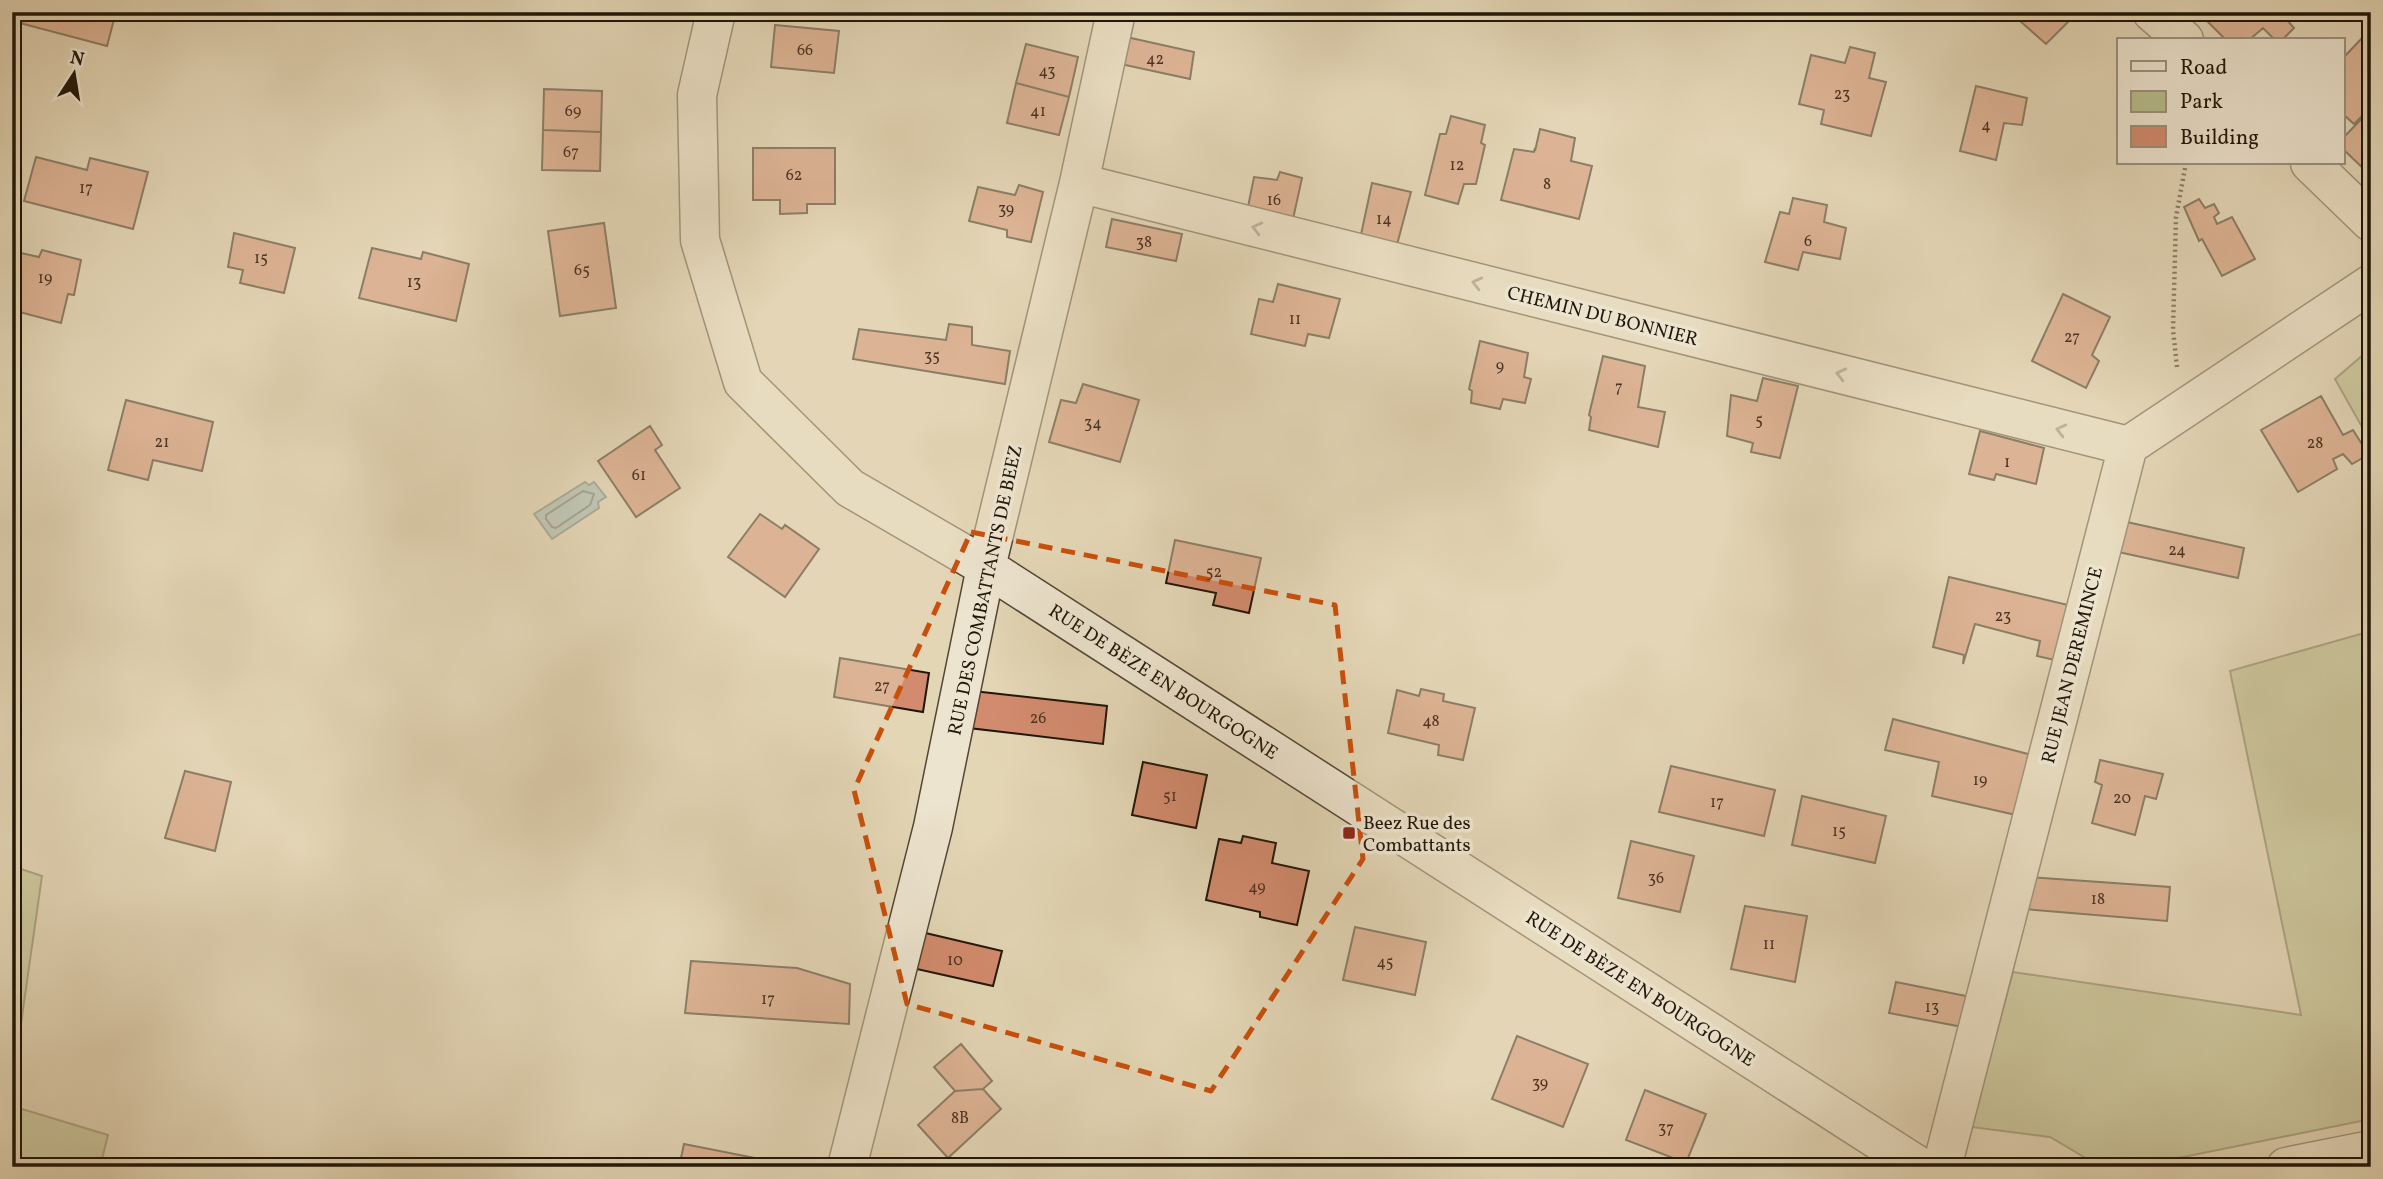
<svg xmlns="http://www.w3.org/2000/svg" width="2383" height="1179" viewBox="0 0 2383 1179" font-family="Vollkorn,serif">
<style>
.green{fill:#b7bd8b;stroke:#6c6a4a;stroke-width:2}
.water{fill:#98b7b7;stroke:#687771;stroke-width:2}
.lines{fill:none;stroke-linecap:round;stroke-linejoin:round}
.shore{stroke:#5c6660;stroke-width:2}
.building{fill:#d28b6e;stroke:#201608;stroke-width:2}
.minor-casing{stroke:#514633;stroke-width:41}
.path{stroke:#201608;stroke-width:4.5;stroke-dasharray:2 3.5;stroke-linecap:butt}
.minor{stroke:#ede4cf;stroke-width:38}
.oneway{stroke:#918775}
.marked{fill:none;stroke:#ca4f0b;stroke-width:5;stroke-dasharray:14 9;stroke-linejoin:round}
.poi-dot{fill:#8f2418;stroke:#ede4cf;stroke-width:2.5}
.labels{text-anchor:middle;stroke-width:7;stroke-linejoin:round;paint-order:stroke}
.number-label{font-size:16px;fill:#4c3322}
.street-label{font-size:19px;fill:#201608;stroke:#ede4cf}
.poi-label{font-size:19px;fill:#201608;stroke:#ede4cf;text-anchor:start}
</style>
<rect width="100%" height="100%" fill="#e3d6b5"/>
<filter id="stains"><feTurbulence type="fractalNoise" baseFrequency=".00286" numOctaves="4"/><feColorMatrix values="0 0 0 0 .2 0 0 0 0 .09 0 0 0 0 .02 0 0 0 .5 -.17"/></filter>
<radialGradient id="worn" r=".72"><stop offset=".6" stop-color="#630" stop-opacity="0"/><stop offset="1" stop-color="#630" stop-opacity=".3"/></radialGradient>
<path class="green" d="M 2371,348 L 2371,443 L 2335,379 Z
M 2371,631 L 2371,1119 L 2134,1167 L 2101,1167 L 2050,1137 L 1971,1127 L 2013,972 L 2301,1015 L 2230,671 Z
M 12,866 L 42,876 L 12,1087 Z
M 12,1106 L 108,1135 L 100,1167 L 12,1167 Z"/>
<path class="water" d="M 585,482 L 589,485 L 594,482 L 606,497 L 598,502 L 599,508 L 552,539 L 534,514 Z"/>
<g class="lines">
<path class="shore" d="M 583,491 L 594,494 L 590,505 L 556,528 L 552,527 L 546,519 L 546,515 Z"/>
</g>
<path class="building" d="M 12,12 L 116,12 L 107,46 L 12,21 Z
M 2010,12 L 2078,12 L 2046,44 Z
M 2206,12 L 2280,12 L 2294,28 L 2282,40 L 2275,40 L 2263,28 L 2249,40 L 2226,40 L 2202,16 Z
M 775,25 L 839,31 L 834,73 L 771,67 Z
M 1122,36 L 1194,52 L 1190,79 L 1116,63 Z
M 2364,36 L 2371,43 L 2371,107 L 2354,124 L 2343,114 L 2343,58 Z
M 1026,44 L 1078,57 L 1069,97 L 1016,83 Z
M 1850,47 L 1875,53 L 1869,78 L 1886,82 L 1871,136 L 1821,124 L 1824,110 L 1799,104 L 1811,55 L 1845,63 Z
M 1016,83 L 1069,97 L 1059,135 L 1007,123 Z
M 1976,86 L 2027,98 L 2022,125 L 2004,123 L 1996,160 L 1960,151 Z
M 544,89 L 602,91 L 601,132 L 543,130 Z
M 2371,109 L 2371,176 L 2343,149 L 2343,138 Z
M 1451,116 L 1485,125 L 1481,143 L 1485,145 L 1476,184 L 1464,184 L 1458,204 L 1425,195 L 1440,134 L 1446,134 Z
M 1540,129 L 1575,138 L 1571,161 L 1592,166 L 1579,219 L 1501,200 L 1514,149 L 1534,152 L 1535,148 L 1535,151 Z
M 543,130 L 601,132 L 600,171 L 542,170 Z
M 753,148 L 835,148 L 835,204 L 807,204 L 807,213 L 780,214 L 780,200 L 753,200 Z
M 36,157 L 87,170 L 90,158 L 148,172 L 133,229 L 24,201 Z
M 1280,172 L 1302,178 L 1291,228 L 1246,217 L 1254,177 L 1277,180 Z
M 1372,183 L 1411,192 L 1395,252 L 1359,244 Z
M 1019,185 L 1043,192 L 1031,242 L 1007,237 L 1007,230 L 969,221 L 978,187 L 1015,195 Z
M 1793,198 L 1827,205 L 1824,222 L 1846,228 L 1840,259 L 1803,252 L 1798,270 L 1765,262 L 1780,212 L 1789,214 Z
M 2199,199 L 2205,208 L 2214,204 L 2219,213 L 2214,217 L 2217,224 L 2232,217 L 2255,259 L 2222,276 L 2202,239 L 2199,241 L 2184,207 Z
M 1112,219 L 1182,234 L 1176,261 L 1106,247 Z
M 604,223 L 616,308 L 560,316 L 548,231 Z
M 234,233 L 295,248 L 284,293 L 240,283 L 243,270 L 228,267 Z
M 372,248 L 421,259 L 423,252 L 469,264 L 456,321 L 359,298 Z
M 42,250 L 81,260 L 74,295 L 68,294 L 61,323 L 12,310 L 12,251 L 39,257 Z
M 1278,284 L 1340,299 L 1329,338 L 1308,334 L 1305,346 L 1251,334 L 1259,299 L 1273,302 Z
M 2063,294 L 2110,317 L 2092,355 L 2099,361 L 2086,388 L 2032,361 Z
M 949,324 L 972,327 L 972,345 L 1010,351 L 1005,384 L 853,359 L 859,329 L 946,340 Z
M 1480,341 L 1528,353 L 1524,377 L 1531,379 L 1525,403 L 1503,399 L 1500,409 L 1471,403 L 1472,391 L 1469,389 Z
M 1603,356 L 1645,366 L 1638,407 L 1665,412 L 1658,447 L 1589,430 L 1591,417 L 1589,415 Z
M 1763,378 L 1798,386 L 1780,458 L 1751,452 L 1753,443 L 1727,436 L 1731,395 L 1757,401 Z
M 1083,384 L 1139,400 L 1120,462 L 1049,442 L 1061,400 L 1076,403 Z
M 2321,396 L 2343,435 L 2353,430 L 2365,449 L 2366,456 L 2352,464 L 2343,454 L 2333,459 L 2337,469 L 2298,492 L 2261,430 Z
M 126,400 L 213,422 L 202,471 L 153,460 L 148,480 L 108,470 Z
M 650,426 L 662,445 L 655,450 L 680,488 L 636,517 L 598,461 Z
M 1980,431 L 2044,448 L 2036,484 L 1996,474 L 1994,480 L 1969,474 Z
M 760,514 L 782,529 L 785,525 L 819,549 L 785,597 L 728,557 Z
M 2118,520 L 2244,548 L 2238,578 L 2109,550 Z
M 1175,540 L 1261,558 L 1249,613 L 1213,605 L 1216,593 L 1166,583 Z
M 1949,577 L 2068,605 L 2055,660 L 2037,656 L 2040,641 L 1975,624 L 1963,664 L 1964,655 L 1933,647 Z
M 840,658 L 929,673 L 923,712 L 834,697 Z
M 1421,689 L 1444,694 L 1443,701 L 1475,708 L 1463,760 L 1438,755 L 1439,745 L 1388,733 L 1397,690 L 1419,696 Z
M 973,691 L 1107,706 L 1103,744 L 969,728 Z
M 1893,719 L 2032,755 L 2016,815 L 1932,796 L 1939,762 L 1885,750 Z
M 2100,760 L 2163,774 L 2156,799 L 2145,796 L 2135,835 L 2092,823 L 2102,785 L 2095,782 Z
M 1143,762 L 1207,775 L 1196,828 L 1132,815 Z
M 1671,766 L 1775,790 L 1764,836 L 1659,812 Z
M 185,771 L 231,782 L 215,851 L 165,838 Z
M 1802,796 L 1886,816 L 1875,863 L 1792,845 Z
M 1243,836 L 1276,843 L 1272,863 L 1309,871 L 1297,925 L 1260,917 L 1260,912 L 1206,900 L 1219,839 L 1241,843 Z
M 1631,841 L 1694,856 L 1680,912 L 1618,898 Z
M 2030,877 L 2170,887 L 2167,921 L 2024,909 Z
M 1745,906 L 1807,916 L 1795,982 L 1731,969 Z
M 1355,927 L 1426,942 L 1415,995 L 1343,980 Z
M 917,931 L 1002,951 L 993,986 L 908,967 Z
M 691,961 L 797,968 L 850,984 L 849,1024 L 685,1013 Z
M 1896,982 L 1976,998 L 1968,1028 L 1889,1013 Z
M 1517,1036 L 1588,1064 L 1563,1127 L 1492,1099 Z
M 961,1044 L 992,1081 L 983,1089 L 955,1091 L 934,1067 Z
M 983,1089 L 1001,1109 L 948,1158 L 918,1125 L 955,1091 Z
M 1645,1090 L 1706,1114 L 1686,1163 L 1626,1140 Z
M 684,1144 L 790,1165 L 790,1167 L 679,1167 Z"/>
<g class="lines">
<g class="minor-casing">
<path id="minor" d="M 716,12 L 697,95 L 700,240 L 743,382 L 850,488 L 986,567 L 1920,1167
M 2152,12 L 2184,40
M 2310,163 L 2371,222
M 1079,183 L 2128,446
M 847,1167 L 933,827 L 986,567 L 1079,183 L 1116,12
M 1942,1167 L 2128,446 L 2371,284
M 2286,1167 L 2371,1150"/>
</g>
<path class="path" d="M 2177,367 L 2173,330 L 2176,217 L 2186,163"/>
<use href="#minor" class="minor"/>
</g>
<defs><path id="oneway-chevron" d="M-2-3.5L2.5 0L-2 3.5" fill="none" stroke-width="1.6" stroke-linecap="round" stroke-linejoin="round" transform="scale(1.75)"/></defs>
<g class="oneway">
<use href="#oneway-chevron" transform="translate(1257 228) rotate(-166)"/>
<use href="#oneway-chevron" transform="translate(1477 283) rotate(-166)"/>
<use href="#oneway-chevron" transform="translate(1841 374) rotate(-166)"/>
<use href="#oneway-chevron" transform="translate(2061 430) rotate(-166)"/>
</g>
<path d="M0 0H2383V1179H0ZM 971,532 L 1335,605 L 1363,859 L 1211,1091 L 907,1004 L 854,790 Z" fill="#e3d6b5" fill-opacity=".55" fill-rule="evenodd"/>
<path class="marked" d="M 971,532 L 1335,605 L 1363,859 L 1211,1091 L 907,1004 L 854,790 Z"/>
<rect class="poi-dot" x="1342" y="826" width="14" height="14" rx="3.5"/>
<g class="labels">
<g class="number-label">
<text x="805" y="55">66</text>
<text x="1155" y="64">42</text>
<text x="1047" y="76">43</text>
<text x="1842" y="99">23</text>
<text x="573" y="116">69</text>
<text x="1038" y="116">41</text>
<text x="1986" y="130">4</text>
<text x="571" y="157">67</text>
<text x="1457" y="170">12</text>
<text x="794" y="180">62</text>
<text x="1547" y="189">8</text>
<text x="86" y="193">17</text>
<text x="1274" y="205">16</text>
<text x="1006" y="214">39</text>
<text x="1384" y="224">14</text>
<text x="1808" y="246">6</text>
<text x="1144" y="247">38</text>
<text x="261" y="263">15</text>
<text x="582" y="275">65</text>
<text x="45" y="283">19</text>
<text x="414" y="287">13</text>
<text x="1295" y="324">11</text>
<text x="2072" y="342">27</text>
<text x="932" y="361">35</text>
<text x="1500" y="371">9</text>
<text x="1619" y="392">7</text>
<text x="1759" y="425">5</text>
<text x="1093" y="428">34</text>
<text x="162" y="447">21</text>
<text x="2315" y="448">28</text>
<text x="2007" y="467">1</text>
<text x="639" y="480">61</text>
<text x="2177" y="555">24</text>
<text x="1214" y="577">52</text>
<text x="2003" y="621">23</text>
<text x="882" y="691">27</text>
<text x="1038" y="723">26</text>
<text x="1431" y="726">48</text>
<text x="1980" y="785">19</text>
<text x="1170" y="801">51</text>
<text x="2122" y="803">20</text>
<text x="1717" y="807">17</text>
<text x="1839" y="836">15</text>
<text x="1656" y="883">36</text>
<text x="1257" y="892">49</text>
<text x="2098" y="904">18</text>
<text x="1769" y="949">11</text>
<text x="955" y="965">10</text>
<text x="1385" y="967">45</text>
<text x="768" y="1004">17</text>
<text x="1932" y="1012">13</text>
<text x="1540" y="1088">39</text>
<text x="960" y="1123">8B</text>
<text x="1666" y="1133">37</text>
</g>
<g class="street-label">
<text transform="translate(1603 315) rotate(14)" y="7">CHEMIN DU BONNIER</text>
<text transform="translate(984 590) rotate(-78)" y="7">RUE DES COMBATTANTS DE BEEZ</text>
<text transform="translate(2071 665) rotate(-76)" y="7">RUE JEAN DEREMINCE</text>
<text transform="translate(1164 681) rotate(33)" y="7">RUE DE BÈZE EN BOURGOGNE</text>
<text transform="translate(1641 988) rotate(33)" y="7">RUE DE BÈZE EN BOURGOGNE</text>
</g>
<g class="poi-label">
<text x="1363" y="829">Beez Rue des<tspan x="1363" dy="22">Combattants</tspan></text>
</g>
</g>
<rect width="2383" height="1179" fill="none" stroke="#e3d6b5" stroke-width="42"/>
<rect x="14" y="14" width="2355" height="1151" fill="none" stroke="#201608" stroke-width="3.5"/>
<rect x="21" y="21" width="2341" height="1137" fill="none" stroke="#201608" stroke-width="2"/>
<rect x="2117" y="38" width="228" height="126" fill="#ede4cf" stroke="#9b927f" stroke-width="2"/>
<rect x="2131" y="61" width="35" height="10" fill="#ede4cf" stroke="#9b927f" stroke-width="2"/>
<text x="2180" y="74" font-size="21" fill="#201608">Road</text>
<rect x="2131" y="91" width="35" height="21" fill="#b7bd8b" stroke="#9b927f" stroke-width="2"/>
<text x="2180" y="108" font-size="21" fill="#201608">Park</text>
<rect x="2131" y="126" width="35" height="21" fill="#d28b6e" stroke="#9b927f" stroke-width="2"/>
<text x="2180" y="144" font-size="21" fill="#201608">Building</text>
<g transform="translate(74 74) rotate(12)" stroke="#ede4cf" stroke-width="5" paint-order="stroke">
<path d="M0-5L12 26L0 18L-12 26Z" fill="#201608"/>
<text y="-10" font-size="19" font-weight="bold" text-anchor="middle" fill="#201608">N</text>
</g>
<rect width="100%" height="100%" filter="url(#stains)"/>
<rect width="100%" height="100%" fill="url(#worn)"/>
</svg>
